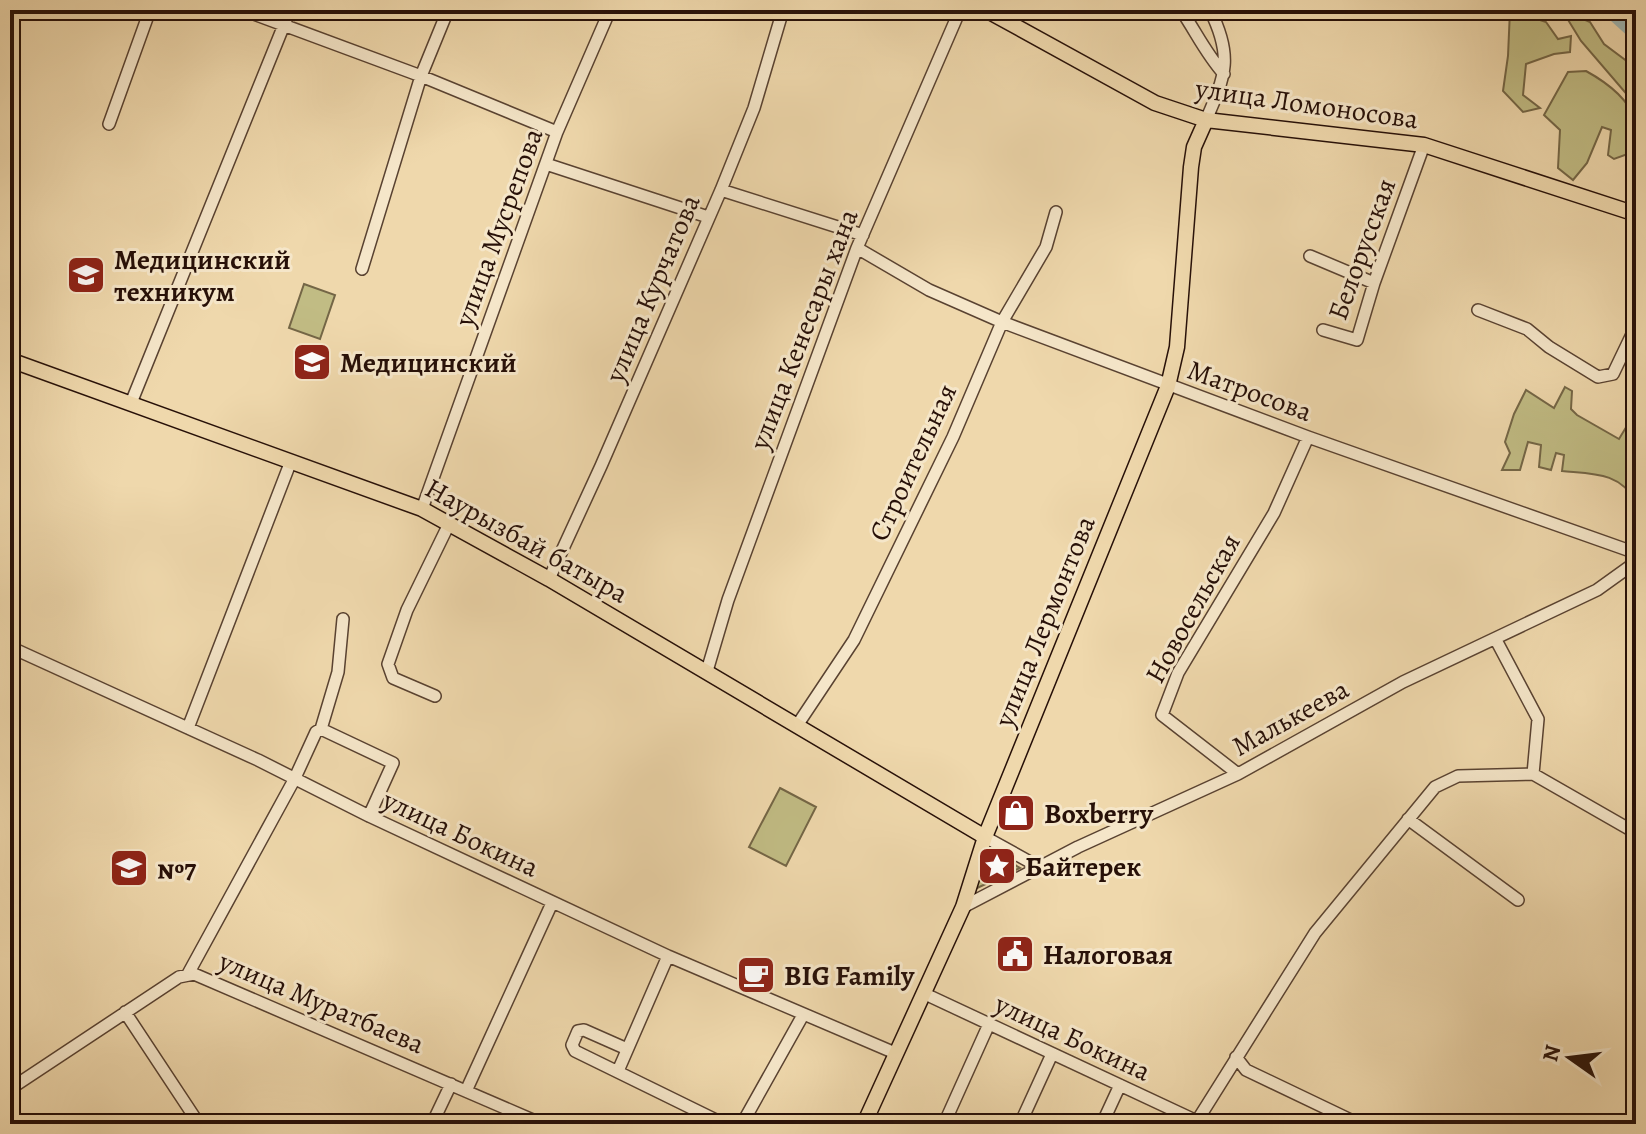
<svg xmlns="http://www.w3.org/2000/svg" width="1646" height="1134" viewBox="0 0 1646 1134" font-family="Alegreya,serif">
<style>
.green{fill:#c1bc84;stroke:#746646;stroke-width:2}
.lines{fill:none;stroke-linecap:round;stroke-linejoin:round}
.river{stroke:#9eb7b4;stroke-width:20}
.minor-casing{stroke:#594231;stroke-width:14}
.major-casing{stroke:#271008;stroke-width:17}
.minor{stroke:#f5e6c9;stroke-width:11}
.major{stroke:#efd8ac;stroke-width:14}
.labels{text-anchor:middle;stroke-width:6;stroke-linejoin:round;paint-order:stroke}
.street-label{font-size:28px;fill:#271008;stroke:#f5e6c9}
.poi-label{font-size:28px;font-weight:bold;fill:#271008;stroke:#f5e6c9;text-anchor:start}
</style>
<rect width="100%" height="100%" fill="#efd8ac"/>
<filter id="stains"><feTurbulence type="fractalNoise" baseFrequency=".0025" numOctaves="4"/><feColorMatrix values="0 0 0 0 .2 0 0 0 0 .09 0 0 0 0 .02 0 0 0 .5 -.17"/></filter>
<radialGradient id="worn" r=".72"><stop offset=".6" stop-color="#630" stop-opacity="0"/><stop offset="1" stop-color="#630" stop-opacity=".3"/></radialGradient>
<path class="green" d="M 1510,10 L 1546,22 L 1558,39 L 1571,36 L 1570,52 L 1554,54 L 1526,64 L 1523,95 L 1540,108 L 1523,112 L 1503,91 L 1508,56 Z
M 1562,10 L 1590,22 L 1604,44 L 1636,68 L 1636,105 L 1581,41 Z
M 1586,71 C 1606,82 1627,97 1635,119 C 1638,128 1636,142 1636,151 L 1614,159 L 1608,155 L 1611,130 L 1602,127 L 1587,163 L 1573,180 L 1558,168 L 1560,130 L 1544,115 L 1568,72 Z
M 304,284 L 335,295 L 320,339 L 289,328 Z
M 1565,387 L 1572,391 L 1571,409 L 1577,415 L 1619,439 L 1628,424 L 1636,432 L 1636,453 L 1630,457 L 1636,468 L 1636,502 C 1620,472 1593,474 1562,471 L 1564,455 L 1556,453 L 1551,470 L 1539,467 L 1541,445 L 1528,442 L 1520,470 L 1502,470 L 1510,453 L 1505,442 L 1514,414 L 1526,390 L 1554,408 Z
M 780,788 L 816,807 L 786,866 L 749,847 Z
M 989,849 L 1020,868 L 975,889 Z"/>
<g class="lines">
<path class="river" d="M 1614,10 L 1636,30"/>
<g class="minor-casing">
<path id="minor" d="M 243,10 L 421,76 L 557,132
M 1181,10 C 1196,32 1206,54 1224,74
M 1206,120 C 1226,75 1233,56 1210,10
M 109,124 L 150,10
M 546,164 L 708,217
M 721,190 L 863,235
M 857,248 L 929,290 L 1002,322 L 1308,437 L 1636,553
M 1310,256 L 1374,283
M 362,269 L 421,76 L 448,10
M 1478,310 L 1527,329 L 1549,347 L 1598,377 L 1613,374 L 1636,326
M 1323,330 L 1357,340 L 1374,283 L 1424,145
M 131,403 L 290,10
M 422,509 L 557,132 L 610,10
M 549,579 L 601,466 L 721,190 L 754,108 L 783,10
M 1496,640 L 1538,719 L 1533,774 L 1636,833
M 10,647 L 258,760 L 369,816 L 668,956 L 895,1053
M 707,671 L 728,600 L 857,248 L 960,10
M 435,696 L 393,678 L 388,664 L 407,610 L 449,524
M 798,724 L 854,640 L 953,437 L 1002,322 L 1046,247 L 1056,212
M 188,728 L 291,461
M 321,729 L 393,763 L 369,816
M 1238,774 L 1162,715 L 1178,673 L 1274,513 L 1308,437
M 1408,819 L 1518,900
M 985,837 L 1039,867
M 963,907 L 1078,847 L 1238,774 L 1403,682 L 1597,590 L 1636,562
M 188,974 L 294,780 L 316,732 L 321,729 L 338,672 L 343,619
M 923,993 L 1201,1123
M 125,1012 L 199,1124
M 627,1049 L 584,1030 L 578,1031 L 572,1045 L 575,1051 L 724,1124
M 1236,1057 L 1246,1070 L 1359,1124
M 618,1071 L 668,956
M 10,1089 L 179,977 L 194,974 L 542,1124
M 466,1091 L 552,903
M 1197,1121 L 1315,933 L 1435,787 L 1458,776 L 1533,774
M 116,1124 L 120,1122 L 121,1124
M 432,1124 L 451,1084
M 742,1124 L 803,1015
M 944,1124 L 989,1024
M 1020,1124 L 1052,1054
M 1102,1124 L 1120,1085"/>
</g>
<g class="major-casing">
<path id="major" d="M 986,10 L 1155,103 L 1206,120 L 1424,145 L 1636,214
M 10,360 L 422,509 L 549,579 L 985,837
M 864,1124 L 963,907 L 985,837 L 1168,386 L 1177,347 L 1191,167 L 1194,147 L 1206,120"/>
</g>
<use href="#minor" class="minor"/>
<use href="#major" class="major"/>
</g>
<defs>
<g id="university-square" transform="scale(2)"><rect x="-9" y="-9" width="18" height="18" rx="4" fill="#8f2418" stroke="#f5e6c9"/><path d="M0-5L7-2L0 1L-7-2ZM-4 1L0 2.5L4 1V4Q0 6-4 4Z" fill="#fff"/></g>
<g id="shop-square" transform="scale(2)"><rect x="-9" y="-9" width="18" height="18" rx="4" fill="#8f2418" stroke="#f5e6c9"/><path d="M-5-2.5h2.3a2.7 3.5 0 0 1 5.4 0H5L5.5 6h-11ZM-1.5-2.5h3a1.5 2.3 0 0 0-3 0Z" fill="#fff"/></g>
<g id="sight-square" transform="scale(2)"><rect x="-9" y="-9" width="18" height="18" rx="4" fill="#8f2418" stroke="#f5e6c9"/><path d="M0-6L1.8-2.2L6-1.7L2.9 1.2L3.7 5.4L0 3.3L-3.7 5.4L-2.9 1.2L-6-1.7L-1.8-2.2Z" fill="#fff"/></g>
<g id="school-square" transform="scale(2)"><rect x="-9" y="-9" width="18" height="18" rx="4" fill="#8f2418" stroke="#f5e6c9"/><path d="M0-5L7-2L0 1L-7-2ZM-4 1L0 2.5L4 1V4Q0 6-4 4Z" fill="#fff"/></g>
<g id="civic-square" transform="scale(2)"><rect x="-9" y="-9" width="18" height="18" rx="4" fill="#8f2418" stroke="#f5e6c9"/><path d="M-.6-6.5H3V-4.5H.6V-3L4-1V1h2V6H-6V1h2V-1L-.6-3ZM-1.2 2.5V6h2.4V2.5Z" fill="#fff"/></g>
<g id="cafe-square" transform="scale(2)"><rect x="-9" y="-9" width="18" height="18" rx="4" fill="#8f2418" stroke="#f5e6c9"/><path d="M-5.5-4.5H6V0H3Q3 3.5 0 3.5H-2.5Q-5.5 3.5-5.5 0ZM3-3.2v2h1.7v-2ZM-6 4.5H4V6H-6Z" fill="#fff"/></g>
</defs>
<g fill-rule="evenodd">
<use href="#university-square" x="86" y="275"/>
<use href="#university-square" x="312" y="362"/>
<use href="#shop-square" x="1016" y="813"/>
<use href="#sight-square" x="997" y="866"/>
<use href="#school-square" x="129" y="868"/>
<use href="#civic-square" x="1015" y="954"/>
<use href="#cafe-square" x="756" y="975"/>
</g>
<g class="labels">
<g class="street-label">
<text transform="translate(1307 103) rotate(8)" y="10">улица Ломоносова</text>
<text transform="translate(498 227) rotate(-70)" y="10">улица Мусрепова</text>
<text transform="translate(1361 249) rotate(-70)" y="10">Белорусская</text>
<text transform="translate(652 288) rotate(-67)" y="10">улица Курчатова</text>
<text transform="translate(803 329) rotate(-69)" y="10">улица Кенесары хана</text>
<text transform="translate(1250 390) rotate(20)" y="10">Матросова</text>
<text transform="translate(912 462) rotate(-65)" y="10">Строительная</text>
<text transform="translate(527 540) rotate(29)" y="10">Наурызбай батыра</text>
<text transform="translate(1192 608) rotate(-61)" y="10">Новосельская</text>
<text transform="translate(1044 621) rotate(-68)" y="10">улица Лермонтова</text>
<text transform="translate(1290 717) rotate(-29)" y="10">Малькеева</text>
<text transform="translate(461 833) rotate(25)" y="10">улица Бокина</text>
<text transform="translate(322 1002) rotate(23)" y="10">улица Муратбаева</text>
<text transform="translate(1073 1037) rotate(25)" y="10">улица Бокина</text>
</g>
<g class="poi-label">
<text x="114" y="269">Медицинский<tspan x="114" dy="32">техникум</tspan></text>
<text x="340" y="372">Медицинский</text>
<text x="1044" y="823">Boxberry</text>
<text x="1025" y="876">Байтерек</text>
<text x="157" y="878">№7</text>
<text x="1043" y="964">Налоговая</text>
<text x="784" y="985">BIG Family</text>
</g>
</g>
<rect width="1646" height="1134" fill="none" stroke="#efd8ac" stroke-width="40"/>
<rect x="12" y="12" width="1622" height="1110" fill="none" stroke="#271008" stroke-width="4"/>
<rect x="20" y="20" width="1606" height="1094" fill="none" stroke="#271008" stroke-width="2"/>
<g transform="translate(1570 1058) rotate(284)" stroke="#f5e6c9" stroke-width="6" paint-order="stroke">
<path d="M0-6L14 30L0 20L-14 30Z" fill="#271008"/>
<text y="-12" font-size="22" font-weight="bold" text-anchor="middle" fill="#271008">N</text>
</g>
<rect width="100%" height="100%" filter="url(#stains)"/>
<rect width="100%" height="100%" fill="url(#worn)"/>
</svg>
